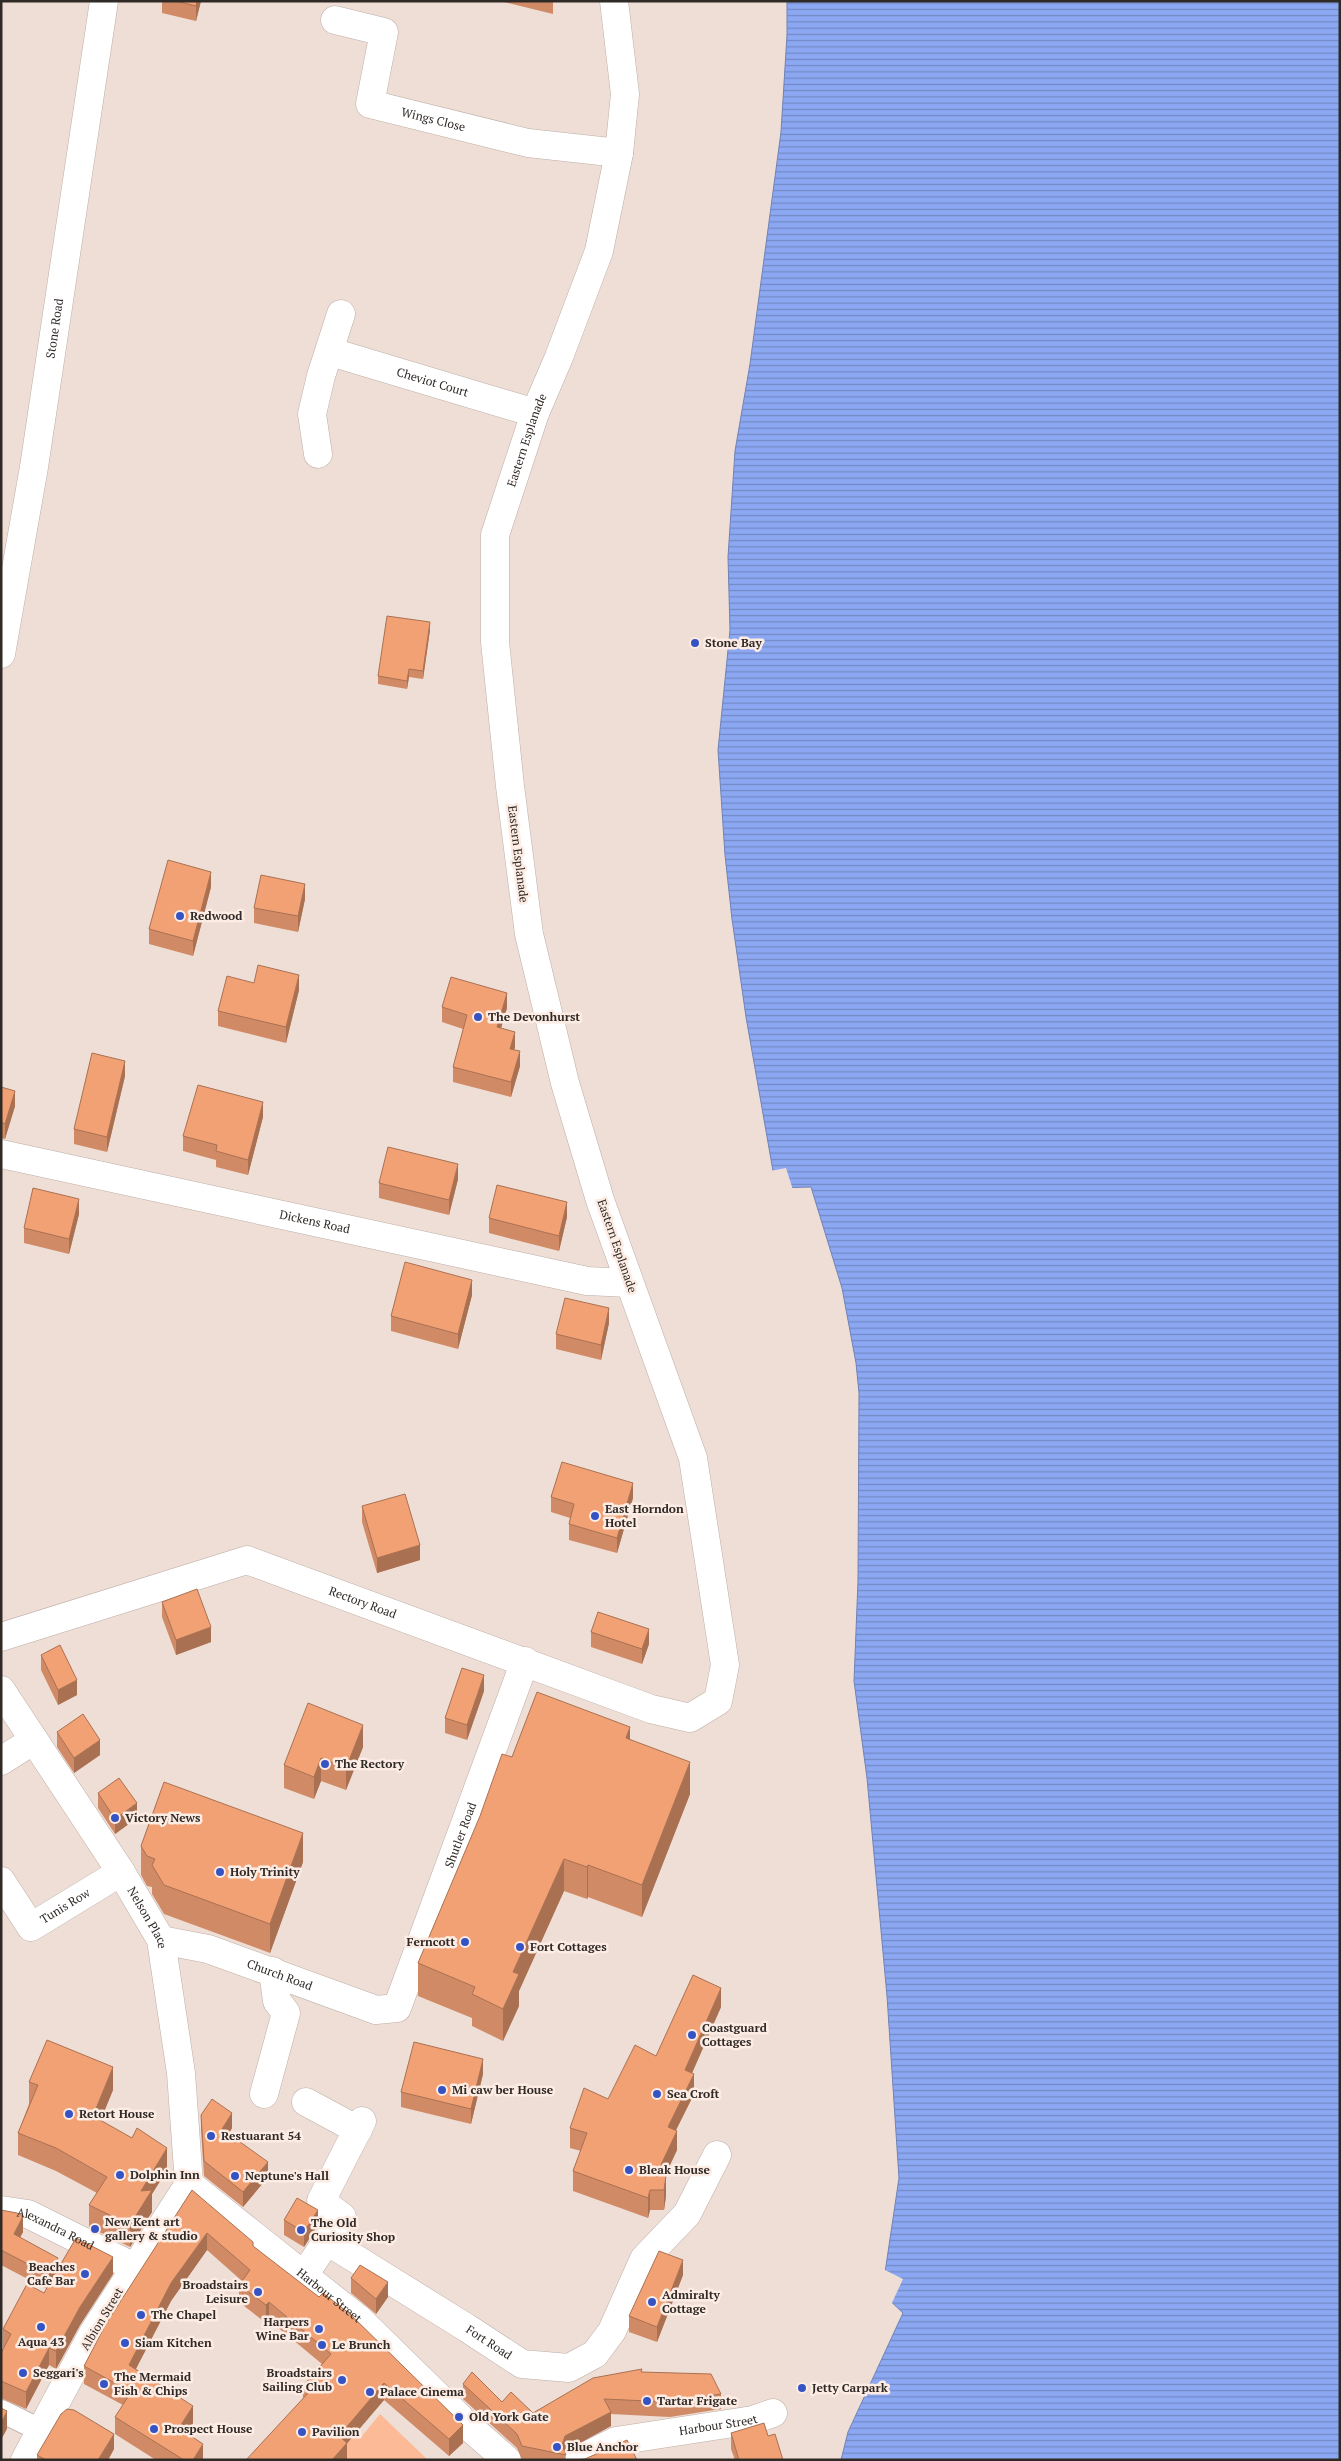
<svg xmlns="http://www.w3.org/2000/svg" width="1341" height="2461" viewBox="0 0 1341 2461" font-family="'PT Serif',serif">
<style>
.green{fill:#fdba97}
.water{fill:url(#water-rules);stroke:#7082b6}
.pier{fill:#efded6}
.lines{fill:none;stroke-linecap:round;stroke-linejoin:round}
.pedestrian-casing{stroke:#bdaea6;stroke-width:24}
.minor-casing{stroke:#bdaea6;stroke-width:29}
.secondary-casing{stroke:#bdaea6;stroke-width:29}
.pedestrian{stroke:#fff;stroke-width:22}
.minor{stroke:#fff;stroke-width:28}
.secondary{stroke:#fff;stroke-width:28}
.wall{fill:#d08a65}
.shaded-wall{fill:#a97152}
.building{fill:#f2a175;stroke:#a97152}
.poi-dot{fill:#3653c4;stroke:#fcece3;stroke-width:2}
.labels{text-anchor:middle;stroke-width:5;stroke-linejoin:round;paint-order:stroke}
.street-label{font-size:12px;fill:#302a27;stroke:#fcece3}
.poi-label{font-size:12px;font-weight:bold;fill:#302a27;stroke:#fcece3;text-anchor:start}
</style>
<defs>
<pattern id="water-rules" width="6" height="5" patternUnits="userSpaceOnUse" patternTransform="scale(1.25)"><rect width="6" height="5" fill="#8ca8f3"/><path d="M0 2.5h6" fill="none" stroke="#7389c5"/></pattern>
</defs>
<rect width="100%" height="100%" fill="#efded6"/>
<path class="green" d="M 380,2414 L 428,2460 L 262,2460 L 354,2429 L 362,2436 Z"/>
<path class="water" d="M 787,1 L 1340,1 L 1340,2460 L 841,2460 L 848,2432 L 903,2313 L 882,2293 L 899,2178 L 887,1996 L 867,1778 L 854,1681 L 858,1581 L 859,1393 L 856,1363 L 842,1288 L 811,1187 L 776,1188 L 746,1017 L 732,919 L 725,855 L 718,750 L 730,630 L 728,557 L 735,451 L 750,364 L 781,132 L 787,35 Z"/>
<path class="pier" d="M 786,1168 L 793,1190 L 775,1190 L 770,1171 Z
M 883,2265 L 883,2269 L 903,2279 L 891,2305 L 879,2294 Z"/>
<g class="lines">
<g class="pedestrian-casing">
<path id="pedestrian" d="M 1,2411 L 42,2431"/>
</g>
<g class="minor-casing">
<g id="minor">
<path id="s1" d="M 335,20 L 384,32 L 370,104 L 528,143 L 619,153"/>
<path id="s2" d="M 331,352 L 535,413"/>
<path d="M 318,454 L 312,414 L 321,376 L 341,314"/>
<path id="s3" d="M 1,1154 L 587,1281 L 629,1283"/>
<path id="s4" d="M 1,1637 L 247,1560 L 651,1709 L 690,1718 L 718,1701 L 725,1665 L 693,1458 L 600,1200 L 565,1083 L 529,934 L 510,786 L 495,642 L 495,535 L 535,413 L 559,357 L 599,251 L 619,153 L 625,94 L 614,1"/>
<path d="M 1,1761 L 34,1740"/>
<path id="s5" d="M 1,1881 L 31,1927 L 121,1872"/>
<path id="s6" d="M 161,1940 L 208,1949 L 376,2010 L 397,2008 L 525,1661"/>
<path d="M 264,2094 L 286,2013 L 277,2001 L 273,1971"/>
<path d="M 306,2102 L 358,2130"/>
<path id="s7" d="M 189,2184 L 360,2320 L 459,2417"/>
<path id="s8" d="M 1,2210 L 28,2214 L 134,2267"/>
<path d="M 327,2241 L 342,2217 L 321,2201 L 362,2121"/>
<path id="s9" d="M 304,2275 L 327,2241 L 467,2328 L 522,2364 L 569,2368 L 595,2354 L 612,2331 L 644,2259 L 687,2214 L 717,2155"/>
<path d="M 459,2418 L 507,2460"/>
<path id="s10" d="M 578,2460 L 616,2441 L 753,2420 L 773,2413"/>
</g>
</g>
<g class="secondary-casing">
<g id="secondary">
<path id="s11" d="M 1,654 L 34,467 L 104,1"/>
<path id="s12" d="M 1,1690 L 121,1872 L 161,1940 L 181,2073 L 189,2184 L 93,2333 L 25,2460"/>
</g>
</g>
<use href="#pedestrian" class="pedestrian"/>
<use href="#minor" class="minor"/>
<use href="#secondary" class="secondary"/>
</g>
<path class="wall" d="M 162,1 L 201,1 L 196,21 L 162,13 Z
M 500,1 L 553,1 L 553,14 Z
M 430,630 L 423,679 L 409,677 L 407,689 L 378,684 L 378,676 Z
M 211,887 L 193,956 L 149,944 L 149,929 Z
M 305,899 L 298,932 L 254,923 L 254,908 Z
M 299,990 L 286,1043 L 218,1026 L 218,1011 Z
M 442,1007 L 507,1008 L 501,1028 L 515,1047 L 514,1050 L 520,1066 L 511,1097 L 453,1082 L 453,1067 L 463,1029 L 442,1022 Z
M 125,1076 L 107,1152 L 74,1144 L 74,1129 Z
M 1,1087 L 15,1106 L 5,1139 L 1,1138 Z
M 263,1117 L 248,1175 L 216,1167 L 216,1160 L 183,1151 L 183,1136 Z
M 458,1179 L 449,1215 L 379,1198 L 379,1183 Z
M 79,1214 L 69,1254 L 24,1243 L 24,1228 Z
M 567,1217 L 559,1251 L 489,1233 L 489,1218 Z
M 472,1295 L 458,1349 L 391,1331 L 391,1316 Z
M 609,1323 L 601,1360 L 556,1349 L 556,1334 Z
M 551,1497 L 633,1498 L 617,1553 L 569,1540 L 569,1524 L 570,1518 L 551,1512 Z
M 362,1506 L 420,1560 L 377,1573 L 362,1522 Z
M 162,1602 L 211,1642 L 176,1655 L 162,1617 Z
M 591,1632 L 649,1644 L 642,1664 L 591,1647 Z
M 41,1655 L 77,1695 L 58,1705 L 41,1670 Z
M 484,1691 L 467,1740 L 445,1733 L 445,1718 Z
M 57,1732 L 100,1755 L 74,1773 L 57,1747 Z
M 630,1739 L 690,1794 L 642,1917 L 588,1897 L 587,1899 L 564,1891 L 519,1991 L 519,2006 L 503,2041 L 472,2026 L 472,2018 L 418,1996 L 418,1963 L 512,1757 Z
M 363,1747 L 346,1790 L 321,1781 L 314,1799 L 284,1788 L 284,1765 Z
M 98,1793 L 137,1818 L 115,1834 L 98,1808 Z
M 141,1846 L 303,1862 L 270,1953 L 164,1914 L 152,1894 L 152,1887 L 147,1886 L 141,1875 Z
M 721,2007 L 692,2073 L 694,2094 L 676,2130 L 677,2150 L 665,2175 L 666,2196 L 664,2210 L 650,2210 L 648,2218 L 573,2191 L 573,2171 L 581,2151 L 570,2148 L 570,2128 L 608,2099 L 656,2056 Z
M 483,2074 L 471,2124 L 401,2107 L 401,2092 Z
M 29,2082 L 113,2090 L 100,2121 L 167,2170 L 152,2194 L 152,2212 L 130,2247 L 89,2227 L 89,2205 L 97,2193 L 56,2171 L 18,2155 L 18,2133 L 29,2104 Z
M 201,2115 L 232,2128 L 229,2134 L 268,2177 L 243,2207 L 204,2176 L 201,2130 Z
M 192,2190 L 253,2246 L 463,2443 L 449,2456 L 384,2400 L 347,2443 L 347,2460 L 303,2398 L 303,2386 L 322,2364 L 269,2320 L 266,2323 L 239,2302 L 239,2285 L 242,2281 L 207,2250 L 171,2301 L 136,2369 L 193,2423 L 187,2433 L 203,2460 L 156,2460 L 115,2434 L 115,2417 L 123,2405 L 84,2384 L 84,2366 Z
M 1,2210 L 23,2232 L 20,2237 L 58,2270 L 113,2274 L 80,2325 L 56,2369 L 49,2365 L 26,2409 L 1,2398 L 1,2353 L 4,2347 L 3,2347 L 3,2329 L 44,2293 L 47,2289 L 1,2265 Z
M 284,2220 L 318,2225 L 304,2247 L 284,2235 Z
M 683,2275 L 657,2342 L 629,2332 L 629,2316 Z
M 351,2278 L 388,2297 L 376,2314 L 351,2293 Z
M 642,2372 L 721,2394 L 721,2409 L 670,2417 L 611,2414 L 611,2426 L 565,2451 L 566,2460 L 522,2460 L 517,2448 L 463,2399 L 463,2384 L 502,2402 L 533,2413 Z
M 731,2433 L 768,2436 L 783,2460 L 735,2460 L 731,2449 Z
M 114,2449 L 108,2460 L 37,2460 L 37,2455 Z"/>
<path class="shaded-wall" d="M 197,1 L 201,1 L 196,21 L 196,6 Z
M 430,622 L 430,630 L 423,679 L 423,671 Z
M 409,669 L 409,677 L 407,689 L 407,681 Z
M 211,872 L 211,887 L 193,956 L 193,941 Z
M 305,884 L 305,899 L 298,932 L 298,916 Z
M 299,975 L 299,990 L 286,1043 L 286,1027 Z
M 507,993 L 507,1008 L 497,1042 L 497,1027 Z
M 515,1032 L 515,1047 L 510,1064 L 510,1049 Z
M 520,1051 L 520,1066 L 511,1097 L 511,1082 Z
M 125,1061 L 125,1076 L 107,1152 L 107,1137 Z
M 15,1091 L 15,1106 L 5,1139 L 5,1124 Z
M 263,1102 L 263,1117 L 248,1175 L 248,1160 Z
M 458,1164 L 458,1179 L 449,1215 L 449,1200 Z
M 79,1199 L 79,1214 L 69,1254 L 69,1239 Z
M 567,1202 L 567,1217 L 559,1251 L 559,1236 Z
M 472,1280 L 472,1295 L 458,1349 L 458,1334 Z
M 609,1308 L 609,1323 L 601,1360 L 601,1345 Z
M 633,1483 L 633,1498 L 617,1553 L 617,1538 Z
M 420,1545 L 420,1560 L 377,1573 L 377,1558 Z
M 211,1627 L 211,1642 L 176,1655 L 176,1640 Z
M 649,1629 L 649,1644 L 642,1664 L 642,1649 Z
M 484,1675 L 484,1691 L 467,1740 L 467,1725 Z
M 77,1680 L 77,1695 L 58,1705 L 58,1690 Z
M 363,1725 L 363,1747 L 346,1790 L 346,1768 Z
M 630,1727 L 630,1759 L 626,1738 Z
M 100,1740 L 100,1755 L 74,1773 L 74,1758 Z
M 321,1758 L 321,1781 L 314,1799 L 314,1777 Z
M 690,1762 L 690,1794 L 642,1917 L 642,1885 Z
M 137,1803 L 137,1818 L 115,1834 L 115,1819 Z
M 303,1833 L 303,1862 L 270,1953 L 270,1924 Z
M 564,1859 L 564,1891 L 519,1991 L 519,2006 L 503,2041 L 503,2009 L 513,1972 Z
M 588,1865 L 588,1897 L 587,1899 L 587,1867 Z
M 721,1988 L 721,2007 L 685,2089 L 685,2070 Z
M 483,2059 L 483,2074 L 471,2124 L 471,2109 Z
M 113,2067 L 113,2090 L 93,2139 L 93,2116 Z
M 694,2074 L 694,2094 L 668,2146 L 668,2127 Z
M 232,2113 L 232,2128 L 222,2144 L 222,2129 Z
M 677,2131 L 677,2150 L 659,2189 L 659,2169 Z
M 167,2148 L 167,2170 L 152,2194 L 152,2212 L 130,2247 L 130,2225 L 141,2191 Z
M 268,2162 L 268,2177 L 243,2207 L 243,2192 Z
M 666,2176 L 666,2196 L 664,2210 L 664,2190 Z
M 650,2190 L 650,2210 L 648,2218 L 648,2198 Z
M 318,2210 L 318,2225 L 304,2247 L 304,2232 Z
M 23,2216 L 23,2232 L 14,2249 L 14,2234 Z
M 207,2233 L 207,2250 L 171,2301 L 129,2382 L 129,2365 L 171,2283 Z
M 113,2257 L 113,2274 L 80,2325 L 56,2369 L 56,2351 L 80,2307 Z
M 58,2258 L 58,2273 L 49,2290 L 49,2275 Z
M 683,2260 L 683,2275 L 657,2342 L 657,2327 Z
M 388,2282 L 388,2297 L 376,2314 L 376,2299 Z
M 269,2302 L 269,2320 L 266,2323 L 266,2305 Z
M 49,2348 L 49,2365 L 26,2409 L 26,2392 Z
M 384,2383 L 384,2400 L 344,2447 L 347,2443 L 347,2460 L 332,2460 L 339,2436 Z
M 193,2406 L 193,2423 L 179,2446 L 179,2428 Z
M 7,2411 L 7,2429 L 1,2440 L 1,2423 Z
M 611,2412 L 611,2426 L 565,2451 L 564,2454 L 562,2445 L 565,2436 Z
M 463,2425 L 463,2443 L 449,2456 L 449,2439 Z
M 114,2434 L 114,2449 L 108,2460 L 98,2460 Z
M 203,2444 L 203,2460 L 193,2460 Z"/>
<path class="building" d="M 175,1 L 197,1 L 196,6 Z
M 387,616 L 430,622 L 423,671 L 409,669 L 407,681 L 378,676 Z
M 168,860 L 211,872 L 193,941 L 149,929 Z
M 261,875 L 305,884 L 298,916 L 254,908 Z
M 258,965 L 299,975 L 286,1027 L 218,1011 L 227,976 L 254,983 Z
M 451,977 L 507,993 L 497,1027 L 515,1032 L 510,1049 L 520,1051 L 511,1082 L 453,1067 L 467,1015 L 442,1007 Z
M 92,1053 L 125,1061 L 107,1137 L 74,1129 Z
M 198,1085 L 263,1102 L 248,1160 L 216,1151 L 217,1145 L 183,1136 Z
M 1,1087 L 15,1091 L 5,1124 L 1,1122 Z
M 388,1147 L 458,1164 L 449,1200 L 379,1183 Z
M 497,1185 L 567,1202 L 559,1236 L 489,1218 Z
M 33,1188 L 79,1199 L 69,1239 L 24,1228 Z
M 405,1262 L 472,1280 L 458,1334 L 391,1316 Z
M 565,1298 L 609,1308 L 601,1345 L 556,1334 Z
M 562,1462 L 633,1483 L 617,1538 L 569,1524 L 574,1504 L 551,1497 Z
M 405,1494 L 420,1545 L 377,1558 L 362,1506 Z
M 197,1589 L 211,1627 L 176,1640 L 162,1602 Z
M 598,1612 L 649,1629 L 642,1649 L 591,1632 Z
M 60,1645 L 77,1680 L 58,1690 L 41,1655 Z
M 462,1668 L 484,1675 L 467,1725 L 445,1718 Z
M 537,1692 L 630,1727 L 626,1738 L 690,1762 L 642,1885 L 588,1865 L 587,1867 L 564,1859 L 513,1972 L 519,1974 L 503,2009 L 472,1994 L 475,1987 L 418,1963 L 480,1816 L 502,1754 L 512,1757 Z
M 308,1703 L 363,1725 L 346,1768 L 321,1758 L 314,1777 L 284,1765 Z
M 83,1714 L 100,1740 L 74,1758 L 57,1732 Z
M 119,1778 L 137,1803 L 115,1819 L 98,1793 Z
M 164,1782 L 303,1833 L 270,1924 L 164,1885 L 152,1865 L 155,1859 L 147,1856 L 141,1846 Z
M 693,1975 L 721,1988 L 685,2070 L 694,2074 L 668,2127 L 677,2131 L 659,2169 L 666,2176 L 664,2190 L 650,2190 L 648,2198 L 573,2171 L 587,2133 L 570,2128 L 584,2088 L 608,2099 L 635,2045 L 656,2056 Z
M 47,2040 L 113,2067 L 93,2116 L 132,2138 L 137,2128 L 167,2148 L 141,2191 L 152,2190 L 130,2225 L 89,2205 L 107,2177 L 56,2148 L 18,2133 L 38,2085 L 29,2082 Z
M 414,2042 L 483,2059 L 471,2109 L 401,2092 Z
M 212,2099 L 232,2113 L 222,2129 L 268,2162 L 243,2192 L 204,2161 L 201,2115 Z
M 192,2190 L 253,2242 L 253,2246 L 319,2297 L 323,2293 L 350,2314 L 463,2425 L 449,2439 L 384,2383 L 339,2436 L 347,2443 L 332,2460 L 246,2460 L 309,2392 L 303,2386 L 331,2354 L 269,2302 L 266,2305 L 239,2285 L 250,2270 L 207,2233 L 171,2283 L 129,2365 L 193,2406 L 179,2428 L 203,2444 L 193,2460 L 184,2460 L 115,2417 L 131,2392 L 84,2366 L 106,2324 Z
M 297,2198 L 318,2210 L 304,2232 L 284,2220 Z
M 1,2210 L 17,2213 L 23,2216 L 14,2234 L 58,2258 L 49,2275 L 1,2250 Z
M 76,2238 L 113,2257 L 80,2307 L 56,2351 L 49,2348 L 26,2392 L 1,2381 L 1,2353 L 11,2334 L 3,2329 L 27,2284 L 44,2293 Z
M 659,2251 L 683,2260 L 657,2327 L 629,2316 Z
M 360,2265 L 388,2282 L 376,2299 L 351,2278 Z
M 642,2369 L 641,2372 L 711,2374 L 721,2394 L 670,2402 L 604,2399 L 611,2412 L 565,2436 L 562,2445 L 566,2455 L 522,2446 L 517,2434 L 463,2384 L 472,2372 L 502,2402 L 511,2392 L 533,2413 L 593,2378 Z
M 1,2408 L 7,2411 L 1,2423 Z
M 67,2409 L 74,2410 L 114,2434 L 98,2460 L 46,2460 L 37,2455 L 61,2414 Z
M 764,2423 L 768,2436 L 775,2434 L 783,2460 L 739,2460 L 731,2433 Z
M 627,2440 L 637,2460 L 574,2460 L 585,2459 Z"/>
<g class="poi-dot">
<circle cx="695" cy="643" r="5"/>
<circle cx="180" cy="916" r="5"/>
<circle cx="478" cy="1017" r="5"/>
<circle cx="595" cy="1516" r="5"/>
<circle cx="325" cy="1764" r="5"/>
<circle cx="115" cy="1818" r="5"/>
<circle cx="220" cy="1872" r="5"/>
<circle cx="465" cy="1942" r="5"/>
<circle cx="520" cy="1947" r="5"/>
<circle cx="692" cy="2035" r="5"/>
<circle cx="442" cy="2090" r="5"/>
<circle cx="657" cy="2094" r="5"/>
<circle cx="69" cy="2114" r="5"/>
<circle cx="211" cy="2136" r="5"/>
<circle cx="629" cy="2170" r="5"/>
<circle cx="120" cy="2175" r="5"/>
<circle cx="235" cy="2176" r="5"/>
<circle cx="95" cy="2229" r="5"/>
<circle cx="301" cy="2230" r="5"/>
<circle cx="85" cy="2274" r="5"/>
<circle cx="258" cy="2292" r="5"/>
<circle cx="652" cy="2302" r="5"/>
<circle cx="141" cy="2315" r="5"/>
<circle cx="41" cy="2327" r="5"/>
<circle cx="319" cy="2329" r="5"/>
<circle cx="125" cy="2343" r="5"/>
<circle cx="322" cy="2345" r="5"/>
<circle cx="23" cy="2373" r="5"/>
<circle cx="342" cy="2380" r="5"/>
<circle cx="104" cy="2384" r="5"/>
<circle cx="802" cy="2388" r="5"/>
<circle cx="370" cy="2392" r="5"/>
<circle cx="647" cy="2401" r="5"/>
<circle cx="459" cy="2417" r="5"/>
<circle cx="154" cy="2429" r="5"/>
<circle cx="302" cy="2432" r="5"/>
<circle cx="557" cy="2447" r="5"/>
</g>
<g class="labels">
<g class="street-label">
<text dy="4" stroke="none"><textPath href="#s1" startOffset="189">Wings Close</textPath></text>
<text dy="4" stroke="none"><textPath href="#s11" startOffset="330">Stone Road</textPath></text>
<text dy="4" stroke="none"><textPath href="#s2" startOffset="106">Cheviot Court</textPath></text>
<text dy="4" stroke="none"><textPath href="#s4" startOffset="2058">Eastern Esplanade</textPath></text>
<text transform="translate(518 854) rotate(83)" y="4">Eastern Esplanade</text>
<text dy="4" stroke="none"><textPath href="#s3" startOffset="321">Dickens Road</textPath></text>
<text transform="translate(617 1246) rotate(71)" y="4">Eastern Esplanade</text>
<text dy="4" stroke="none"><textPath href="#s4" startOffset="381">Rectory Road</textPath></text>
<text dy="4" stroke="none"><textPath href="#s6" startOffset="432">Shutler Road</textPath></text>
<text dy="4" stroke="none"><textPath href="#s5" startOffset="95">Tunis Row</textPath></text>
<text dy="4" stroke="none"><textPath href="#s12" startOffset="271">Nelson Place</textPath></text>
<text dy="4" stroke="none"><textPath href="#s6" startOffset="124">Church Road</textPath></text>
<text dy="4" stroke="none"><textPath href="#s8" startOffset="58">Alexandra Road</textPath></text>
<text dy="4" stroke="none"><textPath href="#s7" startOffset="179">Harbour Street</textPath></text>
<text transform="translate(102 2319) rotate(-59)" y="4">Albion Street</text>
<text dy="4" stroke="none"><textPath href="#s9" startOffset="232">Fort Road</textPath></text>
<text dy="4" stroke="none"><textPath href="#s10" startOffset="146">Harbour Street</textPath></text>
</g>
<g class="poi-label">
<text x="705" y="647">Stone Bay</text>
<text x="190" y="920">Redwood</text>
<text x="488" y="1021">The Devonhurst</text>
<text x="605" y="1513">East Horndon<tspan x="605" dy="14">Hotel</tspan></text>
<text x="335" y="1768">The Rectory</text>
<text x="125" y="1822">Victory News</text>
<text x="230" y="1876">Holy Trinity</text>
<text x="455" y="1946" text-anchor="end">Ferncott</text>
<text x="530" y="1951">Fort Cottages</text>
<text x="702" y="2032">Coastguard<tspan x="702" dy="14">Cottages</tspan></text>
<text x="452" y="2094">Mi caw ber House</text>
<text x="667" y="2098">Sea Croft</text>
<text x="79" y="2118">Retort House</text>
<text x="221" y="2140">Restuarant 54</text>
<text x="639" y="2174">Bleak House</text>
<text x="130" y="2179">Dolphin Inn</text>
<text x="245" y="2180">Neptune's Hall</text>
<text x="105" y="2226">New Kent art<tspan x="105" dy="14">gallery &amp; studio</tspan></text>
<text x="311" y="2227">The Old<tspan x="311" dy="14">Curiosity Shop</tspan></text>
<text x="75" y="2271" text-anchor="end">Beaches<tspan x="75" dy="14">Cafe Bar</tspan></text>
<text x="248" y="2289" text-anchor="end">Broadstairs<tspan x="248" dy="14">Leisure</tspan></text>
<text x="662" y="2299">Admiralty<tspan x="662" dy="14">Cottage</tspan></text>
<text x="151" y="2319">The Chapel</text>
<text x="309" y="2326" text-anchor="end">Harpers<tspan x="309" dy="14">Wine Bar</tspan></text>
<text x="41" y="2346" text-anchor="middle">Aqua 43</text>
<text x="135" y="2347">Siam Kitchen</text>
<text x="332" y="2349">Le Brunch</text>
<text x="33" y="2377">Seggari's</text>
<text x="332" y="2377" text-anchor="end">Broadstairs<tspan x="332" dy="14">Sailing Club</tspan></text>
<text x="114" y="2381">The Mermaid<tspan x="114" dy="14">Fish &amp; Chips</tspan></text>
<text x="812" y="2392">Jetty Carpark</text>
<text x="380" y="2396">Palace Cinema</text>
<text x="657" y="2405">Tartar Frigate</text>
<text x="469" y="2421">Old York Gate</text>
<text x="164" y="2433">Prospect House</text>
<text x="312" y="2436">Pavilion</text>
<text x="567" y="2451">Blue Anchor</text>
</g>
</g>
<rect width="1341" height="2461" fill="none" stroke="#302a27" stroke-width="5"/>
</svg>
